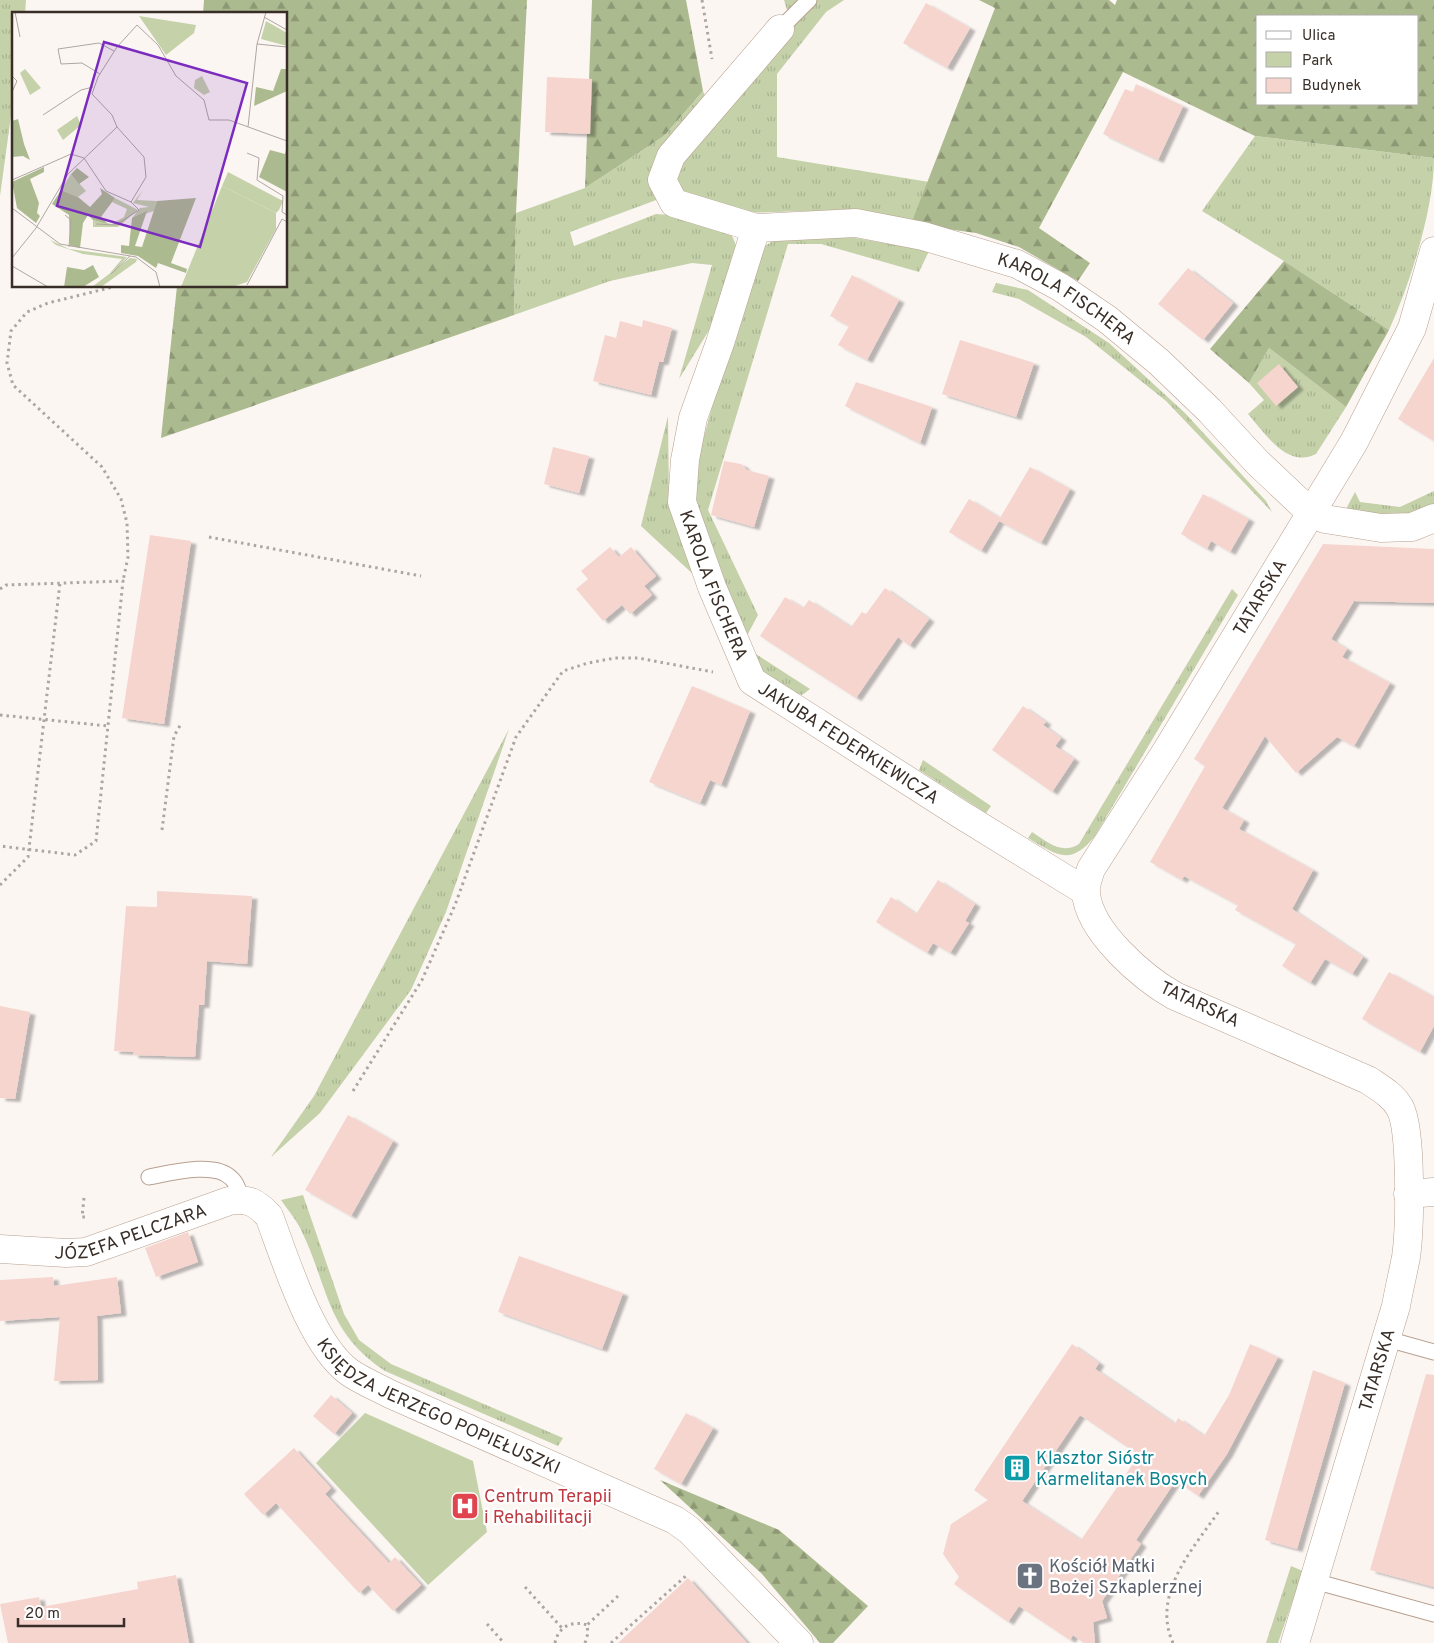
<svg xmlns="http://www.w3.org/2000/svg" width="1434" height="1643" viewBox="0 0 1434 1643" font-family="Overpass,sans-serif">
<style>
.grass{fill:url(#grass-tufts)}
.forest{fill:url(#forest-firs);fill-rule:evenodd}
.green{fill:#c4d1a9}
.building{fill:#f6d5cf;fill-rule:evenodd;filter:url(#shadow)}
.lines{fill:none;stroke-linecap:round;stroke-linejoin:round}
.lane-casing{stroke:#b8a08f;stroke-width:17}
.street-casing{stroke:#b8a08f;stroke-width:29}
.path{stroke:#ada5a0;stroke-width:3;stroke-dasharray:2.5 4;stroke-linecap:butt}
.lane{stroke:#fff;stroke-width:15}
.street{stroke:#fff;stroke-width:28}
.labels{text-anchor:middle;stroke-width:4.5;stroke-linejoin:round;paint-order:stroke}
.street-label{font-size:18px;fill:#382e27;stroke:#fff}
.culture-label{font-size:18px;fill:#0d838f;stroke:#fff;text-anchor:start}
.health-label{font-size:18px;fill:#be3a42;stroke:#fff;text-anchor:start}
.worship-label{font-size:18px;fill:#5b616d;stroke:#fff;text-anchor:start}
.inset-road{fill:none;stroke:#aea6a1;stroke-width:1}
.view{fill:#7b2cbf;fill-opacity:0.15;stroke:#7b2cbf;stroke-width:2.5}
.inset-edge{fill:none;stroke:#382e27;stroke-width:2.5}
</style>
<defs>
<pattern id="grass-tufts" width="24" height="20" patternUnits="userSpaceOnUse" patternTransform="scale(1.25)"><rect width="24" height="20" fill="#c4d1a9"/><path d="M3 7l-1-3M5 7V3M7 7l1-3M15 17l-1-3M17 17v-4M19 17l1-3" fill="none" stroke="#a9b491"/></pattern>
<pattern id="forest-firs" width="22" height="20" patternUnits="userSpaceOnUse" patternTransform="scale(1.25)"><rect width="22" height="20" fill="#acba8f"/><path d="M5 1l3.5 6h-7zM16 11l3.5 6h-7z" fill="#8d9875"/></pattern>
<filter id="shadow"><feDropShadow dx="5.5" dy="3" stdDeviation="1" flood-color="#0004"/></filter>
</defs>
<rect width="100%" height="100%" fill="#fcf6f3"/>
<path class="grass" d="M 0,0 L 26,0 L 25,14 L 14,14 L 14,94 L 0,196 Z
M 784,0 L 844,0 L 826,12 L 777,74 L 777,157 L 929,182 L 911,224 L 863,216 L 804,211 L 744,213 L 676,194 L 675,166 L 793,30 Z
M 703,91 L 708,102 L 659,199 L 570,232 L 574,246 L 656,214 L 682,216 L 731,233 L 737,248 L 716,319 L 679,379 L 712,265 L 692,263 L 610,281 L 514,315 L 516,213 L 585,188 L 664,136 Z
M 1255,136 L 1434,158 C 1434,209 1410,284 1389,330 L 1284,261 L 1202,211 Z
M 816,231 L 929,251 L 919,272 L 821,244 L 788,244 L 708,510 L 758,615 L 742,645 L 810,689 L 802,695 C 771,686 758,672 742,645 L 693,495 L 695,469 L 748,277 L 763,247 L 773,241 L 796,233 Z
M 996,283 L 1028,290 L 1109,343 L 1185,413 L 1266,501 L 1272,512 L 1166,401 L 1086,337 L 1019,299 L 992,292 Z
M 1269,348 L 1346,407 L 1316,454 C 1287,469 1265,433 1248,414 L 1264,400 L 1249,383 Z
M 668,416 L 669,503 L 695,576 L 641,526 Z
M 1434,491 L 1434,504 L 1410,515 L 1371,514 L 1346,509 L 1355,492 L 1360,502 L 1400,507 Z
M 1232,589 L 1238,595 L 1095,836 C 1070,867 1057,855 1028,838 L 1032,832 C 1047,842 1062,855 1079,844 Z
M 509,729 L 446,912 L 411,990 L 320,1113 L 271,1157 L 314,1096 Z
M 923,760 L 991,806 L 986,813 L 919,770 Z
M 303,1195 L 344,1314 L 359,1340 L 391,1364 L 563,1438 L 558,1446 L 385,1371 C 324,1331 329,1284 299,1226 C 294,1217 287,1209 281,1200 Z
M 1291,1566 L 1303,1571 L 1278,1643 L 1266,1643 Z"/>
<path class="forest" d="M 204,0 L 527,0 L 516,213 L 514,315 L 161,438 L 177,286 L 286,286 L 286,14 L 203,14 Z
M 592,0 L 686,0 L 703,91 L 664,136 L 585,188 Z
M 979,0 L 1109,0 L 1115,5 L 1117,0 L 1434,0 L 1434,158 L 1255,136 L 1123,72 L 1039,228 L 1090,263 L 1078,281 L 1019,247 L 976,233 L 911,224 L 995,8 ZM 1258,16 L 1418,16 L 1418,104 L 1258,104 Z
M 1284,261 L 1389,330 L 1346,407 L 1269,348 L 1249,383 L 1210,349 Z
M 660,1480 L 779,1530 L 868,1606 L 833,1643 L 820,1643 L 762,1574 Z"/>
<path class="green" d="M 365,1413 L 473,1461 L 487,1532 L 428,1585 L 316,1463 Z"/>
<path class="building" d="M 926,3 L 970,28 L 947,68 L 903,43 Z
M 547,77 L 592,79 L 590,134 L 545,132 Z
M 1136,84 L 1183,106 L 1158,160 L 1103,134 L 1125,89 L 1133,92 Z
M 1188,268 L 1233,303 L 1203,340 L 1158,304 Z
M 852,275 L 899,300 L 867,360 L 838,345 L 849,326 L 830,316 Z
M 643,320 L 672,328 L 663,362 L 659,362 L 651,395 L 593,381 L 605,335 L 616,338 L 620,321 L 642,327 Z
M 960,340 L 1034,363 L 1016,417 L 942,394 Z
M 1434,358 L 1434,441 L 1398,419 Z
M 1279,364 L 1298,387 L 1276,406 L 1257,383 Z
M 856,382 L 932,407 L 920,443 L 845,406 Z
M 553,447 L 589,456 L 579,493 L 544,484 Z
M 724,461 L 741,464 L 747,470 L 769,476 L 754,527 L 711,515 Z
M 1030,467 L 1070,489 L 1041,543 L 999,521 L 981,551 L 949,532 L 969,499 L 1000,518 Z
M 1203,494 L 1249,519 L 1230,552 L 1211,541 L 1207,549 L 1181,534 Z
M 150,535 L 191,541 L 164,724 L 122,718 Z
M 1323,544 L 1434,549 L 1434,603 L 1354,601 L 1331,639 L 1347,649 L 1342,657 L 1390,683 L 1354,746 L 1337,737 L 1296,773 L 1265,736 L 1222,808 L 1244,820 L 1239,829 L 1313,870 L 1292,909 L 1363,957 L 1352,974 L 1325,959 L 1310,983 L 1282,966 L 1296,944 L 1235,910 L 1238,905 L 1184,876 L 1182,880 L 1150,862 L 1205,766 L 1194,759 Z
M 610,547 L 619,557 L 631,547 L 656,576 L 644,586 L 652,595 L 630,614 L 622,605 L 603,621 L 576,589 L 588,579 L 581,571 Z
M 885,588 L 929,619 L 909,646 L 898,637 L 856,698 L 760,636 L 785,597 L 803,608 L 809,600 L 851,627 L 862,612 L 866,614 Z
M 692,686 L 750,711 L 721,785 L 710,780 L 700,803 L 649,782 Z
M 1023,706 L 1046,722 L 1043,725 L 1061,738 L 1055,746 L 1074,759 L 1052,792 L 992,750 Z
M 938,880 L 975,904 L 965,921 L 969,923 L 950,953 L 933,943 L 927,953 L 876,922 L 891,897 L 916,914 Z
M 157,891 L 252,896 L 247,964 L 207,961 L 204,1005 L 199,1005 L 195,1057 L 133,1055 L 133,1052 L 114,1051 L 126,906 L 157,907 Z
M 1389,972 L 1434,997 L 1434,1026 L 1420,1052 L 1362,1019 Z
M 0,1006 L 30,1012 L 15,1099 L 0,1098 Z
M 348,1115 L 393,1141 L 351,1216 L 305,1190 Z
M 188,1232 L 198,1262 L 156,1277 L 145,1248 Z
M 519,1256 L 623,1293 L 602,1349 L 498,1312 Z
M 53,1277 L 54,1286 L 117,1277 L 121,1313 L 97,1316 L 98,1380 L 54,1381 L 60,1317 L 0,1321 L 0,1280 Z
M 1072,1344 L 1099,1363 L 1095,1369 L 1175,1424 L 1178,1418 L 1204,1436 L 1229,1395 L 1250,1344 L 1278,1357 L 1227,1454 L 1198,1496 L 1176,1480 L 1136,1540 L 1141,1544 L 1102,1601 L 1107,1618 L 1093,1622 L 1095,1643 L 1084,1643 L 1073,1635 L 1070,1640 L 1019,1606 L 1008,1622 L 954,1584 L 959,1577 L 943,1554 L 951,1524 L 988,1500 L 974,1490 ZM 1080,1415 L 1139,1455 L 1081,1540 L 1022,1501 Z
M 1313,1370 L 1345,1383 L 1297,1549 L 1265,1540 Z
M 1426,1374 L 1434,1375 L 1434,1587 L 1370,1570 Z
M 331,1395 L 352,1413 L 334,1434 L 313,1416 Z
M 686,1413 L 713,1428 L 681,1484 L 654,1469 Z
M 294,1448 L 331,1488 L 325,1494 L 389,1563 L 395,1557 L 421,1585 L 393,1611 L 368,1585 L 359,1593 L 276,1503 L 263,1515 L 244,1494 Z
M 176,1575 L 189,1643 L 8,1643 L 0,1604 L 39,1597 L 41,1607 L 138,1589 L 137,1582 Z
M 688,1578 L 747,1643 L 618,1643 Z"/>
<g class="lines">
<g class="lane-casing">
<path id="lane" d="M 780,29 L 809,0
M 149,1177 C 170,1173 215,1161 231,1178 C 237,1183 239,1191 241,1199
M 1387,1339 L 1434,1352
M 1314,1581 L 1434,1614"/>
</g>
<g class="street-casing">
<g id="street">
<path id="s1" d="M 780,29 L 671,156 L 662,180 L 674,203 L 756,228 L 856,223 L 923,236 L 1017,264 L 1060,287 L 1107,319 L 1159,362 L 1209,410 L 1257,462 L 1310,512 L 1325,519 L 1381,528 L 1412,527 L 1434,518"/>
<path id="s2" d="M 756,228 L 720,343 L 693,418 L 685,460 L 682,502 L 712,587 L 752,681 L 960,814 L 1085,891"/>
<path d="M 1408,1194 L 1434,1192"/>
<path id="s3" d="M 0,1249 L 66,1253 L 86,1252 L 229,1201 C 248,1198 256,1202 269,1216 C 286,1261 311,1344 349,1372 C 362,1381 377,1387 390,1394 L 675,1520 L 689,1530 L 799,1643"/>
<path id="s4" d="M 1295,1643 L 1396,1306 C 1399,1289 1403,1273 1406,1257 C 1410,1229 1412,1130 1400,1108 C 1393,1095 1380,1088 1368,1080 L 1175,996 C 1143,978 1088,931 1086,892 C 1085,885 1089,876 1091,869 L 1167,750 L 1354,442 L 1412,328 L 1434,251"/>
</g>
</g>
<path class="path" d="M 702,0 L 712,59
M 117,286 L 48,303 L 27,312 L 11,331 L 7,363 L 13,385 L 102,467 L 121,499 L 127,523 L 128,557 L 123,581
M 209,537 L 421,576
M 0,589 L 6,585 L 123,581 L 96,841 L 75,855 L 0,846
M 0,715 L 108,726
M 162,830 L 174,736 L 181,724
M 0,885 L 28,857 L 60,583
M 353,1091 L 422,980 L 455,905 L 516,737 L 563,671 L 588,663 L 615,658 L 638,658 L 713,672
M 84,1198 L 82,1217 L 85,1217
M 525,1587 L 562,1628
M 487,1624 L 504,1643
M 555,1643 C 558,1627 572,1620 587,1625
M 585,1643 L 588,1633 L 587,1625 L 618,1596
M 611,1643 L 687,1575
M 1173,1643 C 1151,1594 1193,1549 1219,1511"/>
<use href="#lane" class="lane"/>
<use href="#street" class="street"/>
</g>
<defs>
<g id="building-square" transform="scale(1.4375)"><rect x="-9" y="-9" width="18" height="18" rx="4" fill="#0f9aa8" stroke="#fff"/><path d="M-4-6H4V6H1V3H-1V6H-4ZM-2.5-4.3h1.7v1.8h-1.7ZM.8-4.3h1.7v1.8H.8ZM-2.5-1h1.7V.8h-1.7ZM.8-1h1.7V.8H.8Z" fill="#fff"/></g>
<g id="hospital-square" transform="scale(1.4375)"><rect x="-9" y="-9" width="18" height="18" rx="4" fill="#e0444e" stroke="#fff"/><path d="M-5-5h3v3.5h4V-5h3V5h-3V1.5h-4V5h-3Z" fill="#fff"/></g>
<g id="church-square" transform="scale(1.4375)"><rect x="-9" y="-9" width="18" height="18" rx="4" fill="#6b7280" stroke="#fff"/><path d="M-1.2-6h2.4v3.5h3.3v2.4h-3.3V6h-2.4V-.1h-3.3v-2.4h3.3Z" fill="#fff"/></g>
</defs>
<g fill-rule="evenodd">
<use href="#building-square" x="1017" y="1468"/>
<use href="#hospital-square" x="465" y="1506"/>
<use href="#church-square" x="1030" y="1576"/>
</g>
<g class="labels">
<g class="street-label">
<text dy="6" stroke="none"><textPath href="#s1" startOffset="631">KAROLA FISCHERA</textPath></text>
<text dy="6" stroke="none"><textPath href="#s2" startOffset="374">KAROLA FISCHERA</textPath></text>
<text dy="6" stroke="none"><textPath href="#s4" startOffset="1290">TATARSKA</textPath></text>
<text dy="6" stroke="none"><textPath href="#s2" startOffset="592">JAKUBA FEDERKIEWICZA</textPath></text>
<text transform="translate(1200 1004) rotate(25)" y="6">TATARSKA</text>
<text dy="6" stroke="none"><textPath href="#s3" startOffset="134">JÓZEFA PELCZARA</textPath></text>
<text dy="6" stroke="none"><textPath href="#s4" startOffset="285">TATARSKA</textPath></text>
<text dy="6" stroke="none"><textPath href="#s3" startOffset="555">KSIĘDZA JERZEGO POPIEŁUSZKI</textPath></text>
</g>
<g class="culture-label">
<text x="1036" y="1464">Klasztor Sióstr<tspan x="1036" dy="21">Karmelitanek Bosych</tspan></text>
</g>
<g class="health-label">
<text x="484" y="1502">Centrum Terapii<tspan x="484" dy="21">i Rehabilitacji</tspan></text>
</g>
<g class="worship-label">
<text x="1049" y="1572">Kościół Matki<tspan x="1049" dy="21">Bożej Szkaplerznej</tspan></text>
</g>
</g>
<g transform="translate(12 12)">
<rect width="275" height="275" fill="#fcf6f3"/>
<path d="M 254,9 L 275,21 L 275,34 L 249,27 ZM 13,57 L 29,76 L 18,83 L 8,61 ZM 59,162 L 74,179 L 66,185 L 49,178 ZM 210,174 L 264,201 L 264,217 L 235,270 L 220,275 L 169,275 ZM 131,178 L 125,188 L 145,189 L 142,199 L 120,206 L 128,196 L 137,195 L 121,191 ZM 103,186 L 126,198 L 106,215 L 81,215 L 81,208 L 100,212 L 112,205 L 115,197 L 100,190 ZM 38,228 L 57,237 L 115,245 L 106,255 L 98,261 L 110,247 L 71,242 L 44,233 ZM 118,246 L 125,247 L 124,250 L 89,275 L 80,275 Z" fill="#c4d1a9"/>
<path d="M 269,57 L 275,57 L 275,79 L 242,94 L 244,75 L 261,79 ZM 6,107 L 12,132 L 18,148 L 11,144 L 0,145 L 0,109 ZM 275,134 L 275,180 L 247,165 L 258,138 L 273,142 ZM 32,155 L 32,160 L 18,167 L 27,191 L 25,201 L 28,204 L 24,211 L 5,196 L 0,170 ZM 65,156 L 77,165 L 67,172 L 59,162 ZM 88,176 L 103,186 L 89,205 L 96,212 L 81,208 L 76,203 L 71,211 L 68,236 L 58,234 L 57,203 L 40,192 L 49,178 L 66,185 L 78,195 L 90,182 ZM 184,186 L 159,251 L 175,257 L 174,261 L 146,251 L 144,256 L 126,244 L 109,241 L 109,233 L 117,234 L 120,206 L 135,199 L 123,234 L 130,235 L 145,189 ZM 81,253 L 87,265 L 71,275 L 52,275 L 55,255 L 72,258 Z" fill="#acba8f"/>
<path d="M 127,4 L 184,13 L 182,21 L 154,43 ZM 190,64 L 198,80 L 192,83 L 182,76 L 183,68 ZM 65,104 L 69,113 L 51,128 L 45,118 ZM 216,160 L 271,189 L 267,198 L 264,201 L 210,174 Z" fill="#c4d1a9"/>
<path class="inset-road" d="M 3,0 L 8,25M 252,5 L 275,18M 125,13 L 146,33 L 164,64 L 192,88 L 197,108 L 217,108 L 275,129M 245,32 L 275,35M 88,62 L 70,51 L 49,52 L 46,37 L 87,31 L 102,39M 0,64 L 5,69 L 0,80M 31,103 L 69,78 L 81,75M 236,115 L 245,32 L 254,0M 235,141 L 247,146 L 245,168 L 271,184 L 270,200 L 275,203M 72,146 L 94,179 L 119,190 L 127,198 L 104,213 L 84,212M 0,168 L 59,142 L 72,146M 119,190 L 134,165 L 132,145 L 105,115 L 100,103 L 80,82 L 86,65 L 105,35 L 125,13M 0,196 L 48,232 L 124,245 L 144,260 L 148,275M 53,203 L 59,208 L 57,235M 0,246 L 24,216 L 56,162 L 105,115M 0,254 L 36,275M 99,262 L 118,244M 235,273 L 270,207 L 275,210M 222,275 L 238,275"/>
<path class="view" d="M 92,30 L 235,71 L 188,235 L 45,194 Z"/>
<rect width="275" height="275" class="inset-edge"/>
</g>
<rect x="1256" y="15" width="162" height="90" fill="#ffffff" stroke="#afaba9"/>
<rect x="1266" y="31" width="25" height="8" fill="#ffffff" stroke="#afaba9"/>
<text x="1302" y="40" font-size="15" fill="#382e27">Ulica</text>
<rect x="1266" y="52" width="25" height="15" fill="#c4d1a9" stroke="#afaba9"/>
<text x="1302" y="65" font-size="15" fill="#382e27">Park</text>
<rect x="1266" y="78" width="25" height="15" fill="#f6d5cf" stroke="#afaba9"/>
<text x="1302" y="90" font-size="15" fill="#382e27">Budynek</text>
<path d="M18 1618v8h106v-8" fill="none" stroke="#382e27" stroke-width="2.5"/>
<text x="25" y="1618" font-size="15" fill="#382e27" stroke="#ffffff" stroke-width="4" paint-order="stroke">20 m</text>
</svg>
